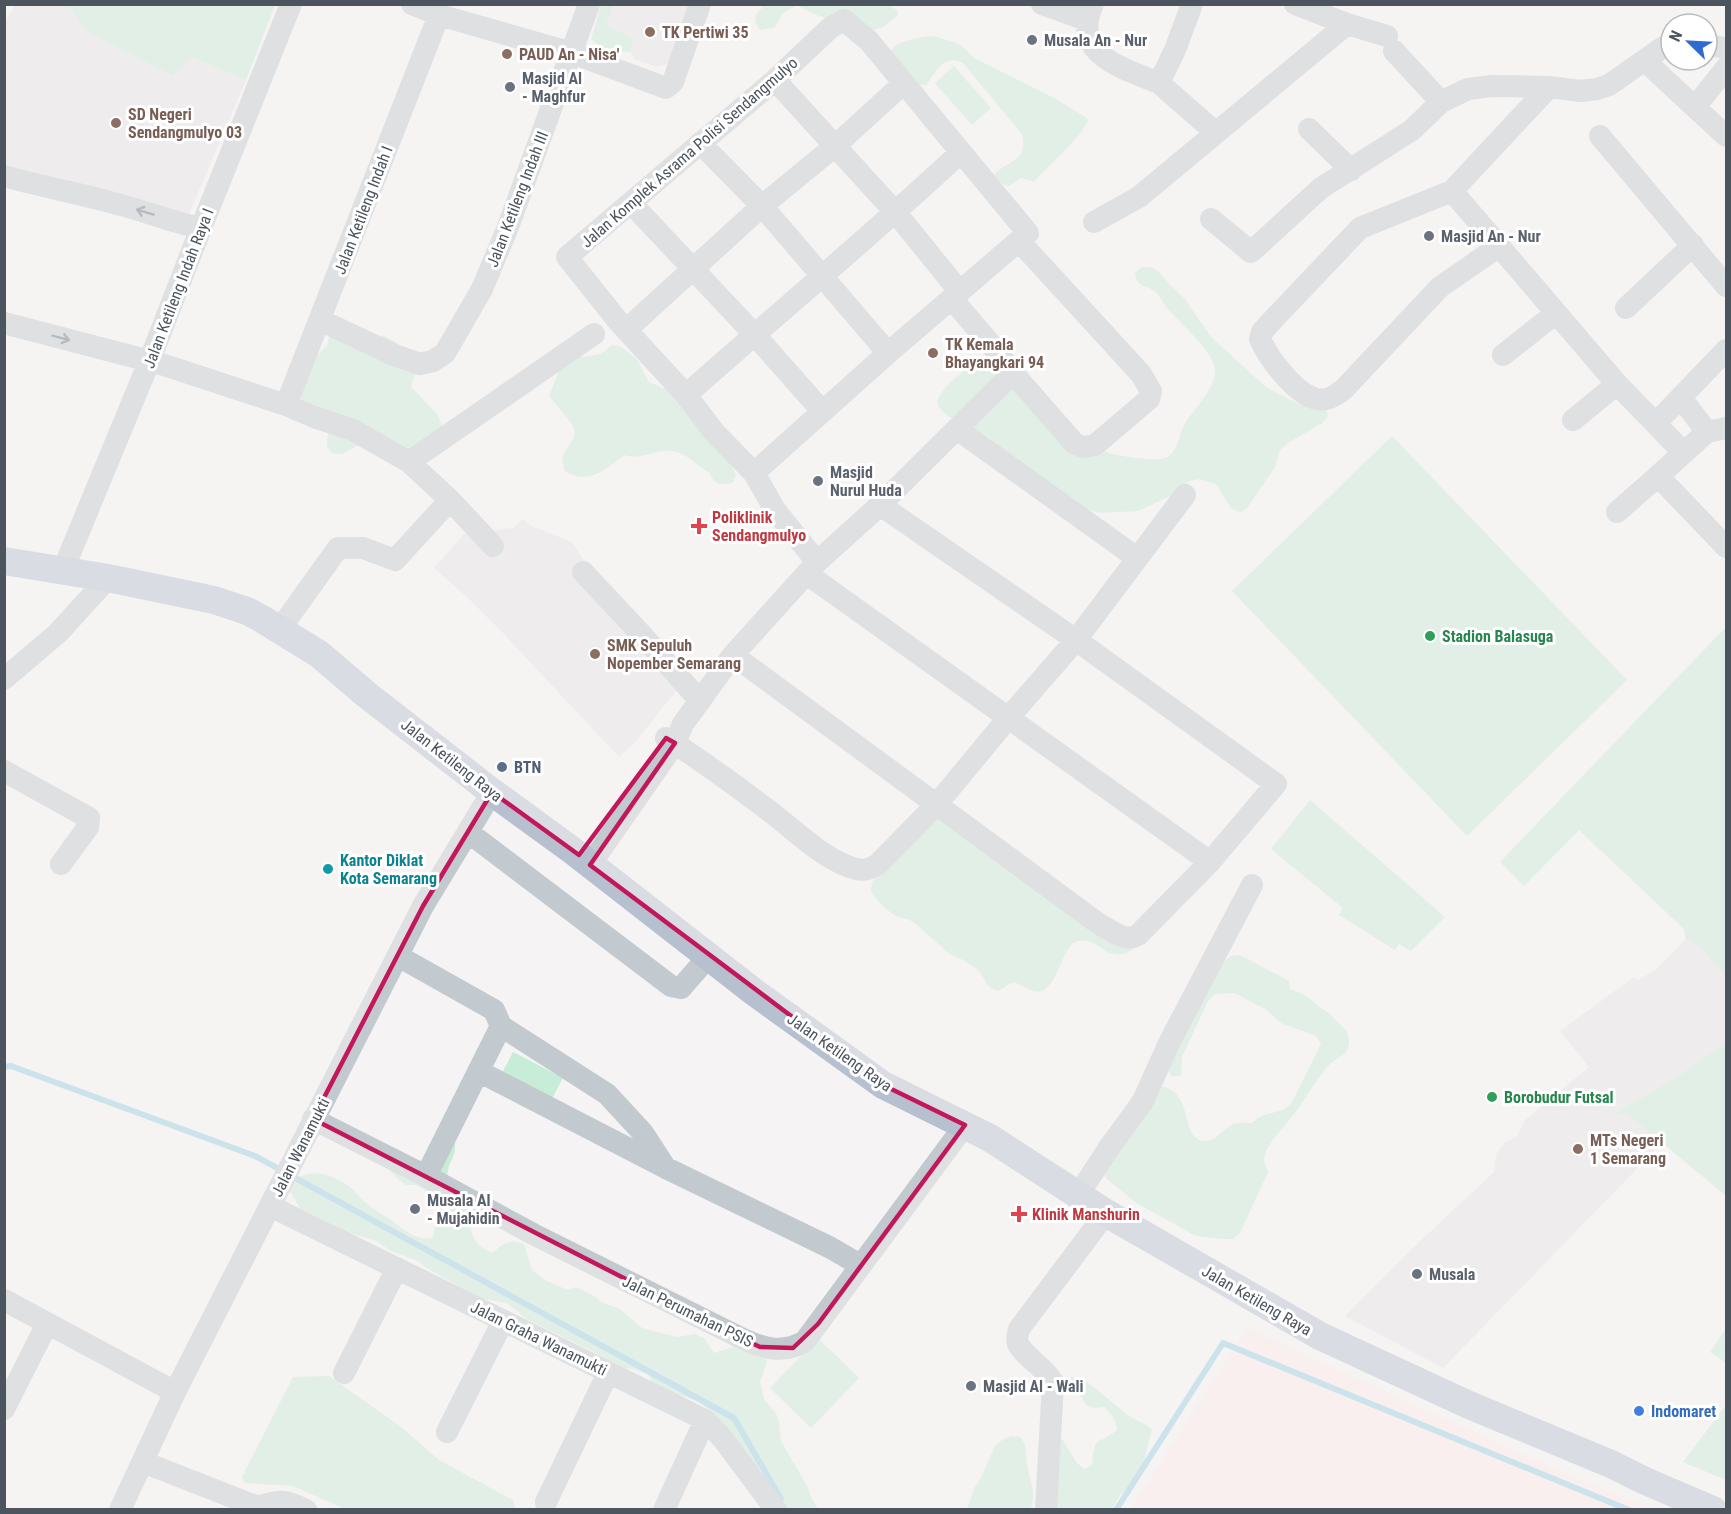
<svg xmlns="http://www.w3.org/2000/svg" width="1731" height="1514" viewBox="0 0 1731 1514" font-family="'Roboto Condensed',sans-serif">
<style>
.education{fill:#e5e4e4}
.medical{fill:#faebe8}
.green{fill:#c7ecd8}
.lines{fill:none;stroke-linecap:round;stroke-linejoin:round}
.stream{stroke:#99d0e5;stroke-width:6}
.minor{stroke:#c2c9cf;stroke-width:22}
.major{stroke:#b6c0ce;stroke-width:28}
.oneway{stroke:#6f7780}
.marked{fill:none;stroke:#c2185b;stroke-width:4.5;stroke-linejoin:round}
.education-dot{fill:#8d6e63;stroke:#fff;stroke-width:2}
.worship-dot{fill:#6b7280;stroke:#fff;stroke-width:2}
.health-dot{fill:#e0444e;stroke:#fff;stroke-width:2}
.leisure-dot{fill:#2e9e5b;stroke:#fff;stroke-width:2}
.service-dot{fill:#5c6f8a;stroke:#fff;stroke-width:2}
.culture-dot{fill:#0f9aa8;stroke:#fff;stroke-width:2}
.shop-dot{fill:#3f7fe0;stroke:#fff;stroke-width:2}
.labels{text-anchor:middle;stroke-width:6;stroke-linejoin:round;paint-order:stroke}
.education-label{font-size:16px;font-weight:bold;fill:#785e54;stroke:#fff;text-anchor:start}
.worship-label{font-size:16px;font-weight:bold;fill:#5b616d;stroke:#fff;text-anchor:start}
.street-label{font-size:16px;fill:#4c545e;stroke:#fff}
.health-label{font-size:16px;font-weight:bold;fill:#be3a42;stroke:#fff;text-anchor:start}
.leisure-label{font-size:16px;font-weight:bold;fill:#27864d;stroke:#fff;text-anchor:start}
.service-label{font-size:16px;font-weight:bold;fill:#4e5e75;stroke:#fff;text-anchor:start}
.culture-label{font-size:16px;font-weight:bold;fill:#0d838f;stroke:#fff;text-anchor:start}
.shop-label{font-size:16px;font-weight:bold;fill:#366cbe;stroke:#fff;text-anchor:start}
</style>
<rect width="100%" height="100%" fill="#f5f3f3"/>
<path class="education" d="M 15,5 L 60,5 L 72,10 L 85,30 L 190,57 L 246,80 L 189,214 L 5,166 L 4,24 Z
M 613,5 L 690,5 L 671,63 L 656,67 L 635,59 L 630,52 L 632,39 L 606,25 Z
M 523,519 L 531,526 L 572,542 L 585,562 L 687,677 L 637,740 L 619,757 L 501,631 L 467,597 L 434,568 L 464,534 L 513,528 Z
M 1686,939 L 1699,946 L 1726,976 L 1726,1043 L 1675,1078 L 1616,1112 L 1628,1114 L 1663,1142 L 1443,1368 L 1345,1316 L 1415,1246 L 1494,1172 L 1496,1155 L 1504,1143 L 1517,1136 L 1524,1121 L 1589,1067 L 1560,1031 L 1634,977 L 1637,981 L 1655,970 Z"/>
<path class="medical" d="M 1247,1328 L 1568,1475 L 1653,1509 L 1131,1509 Z"/>
<path class="green" d="M 60,5 L 275,5 L 246,80 L 191,57 L 173,76 L 85,30 L 72,10 Z
M 601,5 L 613,5 L 606,25 L 633,39 L 630,52 C 614,51 603,50 591,39 Z
M 764,5 L 888,5 L 897,10 L 898,15 L 883,27 L 874,30 L 819,16 L 797,5 L 783,13 L 774,28 L 760,30 L 755,22 L 756,15 Z
M 934,36 L 959,44 L 976,59 L 1054,98 L 1088,119 C 1087,132 1045,169 1034,182 L 1021,178 L 1009,186 L 1004,185 L 993,176 C 1006,160 1029,163 1022,134 L 963,63 C 944,53 936,72 926,85 L 917,85 L 891,50 C 900,40 920,37 934,36 Z
M 954,66 L 991,108 L 972,125 L 935,83 Z
M 1142,267 L 1151,267 L 1159,272 L 1171,286 L 1184,298 L 1211,337 L 1267,388 L 1299,404 L 1326,407 L 1328,416 L 1322,423 L 1288,443 L 1280,450 L 1275,467 L 1247,508 L 1240,513 L 1231,508 L 1216,484 L 1199,479 L 1190,481 L 1174,494 L 1138,511 L 1099,513 L 1079,507 L 1008,457 L 989,437 L 948,416 L 941,410 L 937,402 C 942,388 949,384 959,375 C 973,363 966,356 991,357 L 1056,419 L 1103,451 C 1110,455 1151,461 1161,459 C 1179,456 1177,436 1185,424 C 1195,407 1212,393 1215,373 C 1218,355 1179,322 1167,308 C 1163,304 1161,298 1157,293 C 1148,285 1136,288 1135,273 Z
M 329,334 L 385,336 L 397,343 L 411,357 L 416,369 L 411,387 L 437,414 L 443,427 L 397,457 L 358,445 L 342,454 L 332,453 L 327,446 L 328,432 L 297,399 L 312,362 L 328,344 Z
M 612,345 L 621,347 L 636,358 L 649,382 L 670,391 L 728,459 L 736,475 L 732,483 C 721,485 714,485 710,473 C 696,466 688,453 672,451 C 654,449 641,461 624,455 C 607,469 585,487 564,470 L 562,457 L 574,437 L 575,433 L 572,424 L 549,396 L 560,369 L 576,358 L 601,354 Z
M 1392,436 L 1627,680 L 1467,836 L 1232,591 Z
M 1725,628 L 1726,629 L 1726,976 L 1699,946 L 1686,939 L 1684,929 L 1579,830 L 1524,886 L 1500,862 Z
M 1310,800 L 1445,917 L 1411,951 L 1399,944 L 1395,950 L 1339,915 L 1343,908 L 1271,849 Z
M 928,810 L 1136,947 C 1108,969 1100,935 1078,941 C 1062,945 1060,979 1045,989 C 1032,998 1022,981 1012,983 C 1005,984 1003,992 995,990 C 985,987 985,976 978,970 C 972,966 965,961 959,958 C 955,956 950,955 947,952 C 936,942 925,931 913,922 C 908,918 902,919 896,916 C 887,911 876,900 871,891 C 869,873 915,826 928,810 Z
M 1240,955 L 1289,981 L 1290,990 C 1305,992 1310,999 1321,1008 C 1325,1011 1329,1012 1332,1016 C 1338,1025 1350,1029 1349,1042 C 1349,1055 1337,1057 1329,1065 C 1313,1083 1302,1106 1286,1124 C 1278,1134 1269,1142 1265,1154 C 1263,1161 1265,1166 1268,1172 L 1240,1233 L 1233,1239 L 1224,1239 L 1196,1236 L 1138,1204 L 1108,1180 L 1097,1166 L 1096,1148 L 1100,1140 L 1159,1086 C 1194,1090 1180,1135 1202,1141 C 1215,1144 1223,1128 1234,1124 C 1239,1122 1247,1123 1252,1123 C 1268,1108 1280,1117 1292,1102 L 1321,1044 L 1316,1036 L 1281,1023 L 1267,1010 L 1234,993 L 1215,994 L 1208,1001 L 1182,1057 L 1181,1075 L 1172,1077 L 1167,1069 L 1215,967 L 1231,956 Z
M 1726,1043 L 1726,1196 L 1628,1114 L 1615,1113 L 1675,1078 Z
M 513,1052 L 563,1078 L 550,1102 L 501,1075 Z
M 455,1142 C 456,1158 451,1157 448,1170 C 444,1184 465,1200 473,1210 C 467,1231 472,1244 492,1253 C 504,1243 509,1238 524,1244 L 532,1270 L 546,1281 L 568,1290 L 576,1287 L 594,1296 L 601,1302 L 620,1309 L 642,1328 L 677,1337 L 695,1334 L 704,1338 L 714,1353 L 740,1345 L 757,1348 L 767,1362 L 760,1381 L 764,1400 L 776,1413 L 779,1422 L 781,1441 L 808,1488 L 811,1497 L 818,1509 L 777,1509 L 774,1488 L 767,1471 L 748,1464 L 721,1421 L 700,1402 L 676,1394 L 651,1382 L 650,1377 L 647,1374 L 633,1369 L 614,1367 L 596,1353 L 528,1320 L 507,1303 L 479,1298 L 425,1267 L 418,1261 L 391,1251 L 376,1241 L 349,1233 L 300,1208 L 290,1191 L 291,1183 C 308,1166 334,1174 351,1188 C 356,1192 359,1197 364,1201 C 372,1209 382,1214 391,1220 C 405,1230 414,1241 433,1238 L 436,1219 L 439,1211 L 438,1201 L 424,1189 L 416,1185 L 406,1185 L 399,1180 L 386,1167 L 415,1169 Z
M 1726,1329 L 1726,1363 L 1710,1352 Z
M 818,1338 L 859,1378 L 811,1428 L 770,1388 Z
M 329,1376 L 401,1427 L 439,1460 L 513,1500 L 515,1509 L 345,1509 L 293,1486 L 245,1483 L 242,1477 L 293,1377 Z
M 1069,1377 L 1079,1377 L 1086,1381 L 1129,1416 C 1138,1422 1145,1422 1152,1430 L 1140,1476 L 1120,1495 L 1112,1509 L 1042,1509 L 1052,1442 L 1062,1439 L 1077,1463 L 1084,1469 L 1092,1465 C 1095,1432 1097,1447 1117,1430 C 1116,1419 1112,1414 1104,1407 L 1094,1408 L 1086,1405 L 1079,1392 L 1067,1387 L 1066,1384 Z
M 1726,1405 L 1726,1480 L 1683,1462 Z
M 1011,1436 L 1020,1437 C 1028,1447 1025,1453 1027,1465 C 1030,1481 1036,1491 1031,1508 L 967,1509 L 975,1487 L 980,1480 L 995,1446 L 1002,1440 Z"/>
<g class="lines">
<path class="stream" d="M 4,1067 L 11,1066 L 255,1156 L 734,1418 L 781,1499
M 1116,1510 L 1223,1343 L 1629,1510"/>
<path class="minor" d="M 412,4 L 439,15 L 572,53 L 666,88 L 673,82 L 700,4
M 1042,4 L 1086,20
M 1093,4 C 1070,55 1123,68 1159,83
M 1192,4 L 1175,50 L 1159,83 L 1215,132
M 1295,4 L 1347,24 L 1387,36
M 1707,45 L 1726,48
M 1394,51 L 1441,102
M 1645,61 L 1726,136
M 775,80 L 896,213 L 960,292
M 1695,107 L 1726,68
M 1309,129 L 1351,170
M 1600,136 L 1726,286
M 700,143 L 762,206 L 888,353
M 4,176 C 43,187 82,194 121,205 C 148,212 174,223 201,228
M 1452,191 L 1617,384 L 1683,452
M 631,203 L 754,334 L 822,411
M 1211,219 L 1251,252 L 1321,188 L 1412,130 L 1441,102 L 1468,89 L 1492,86 L 1549,87 L 1581,91 L 1597,89 L 1609,85 L 1662,48 L 1671,44
M 1094,222 L 1139,197 L 1347,24
M 1498,247 L 1440,287 L 1343,390 C 1338,393 1332,398 1326,399 C 1302,405 1269,359 1260,339 L 1262,332 L 1268,325 L 1360,228 L 1452,191 L 1549,87
M 1626,308 L 1693,245
M 320,320 L 394,355 L 420,364 L 433,361 L 445,353 L 482,289 L 508,227 L 589,4
M 4,323 L 161,364 L 286,405 L 314,417 L 353,430 L 409,462 L 450,500 L 493,546
M 626,330 L 762,206 L 835,146 L 904,83
M 1503,355 L 1556,313
M 1013,373 L 1074,443 L 1083,447 L 1095,445 L 1149,399 L 1151,391 L 1141,374 L 1020,242
M 686,395 C 777,314 871,236 960,153
M 1681,398 L 1707,432
M 286,405 L 439,15
M 1573,420 L 1617,384
M 1656,423 L 1726,350
M 1726,428 L 1707,432 L 1658,476 L 1726,547
M 957,429 L 1137,558
M 409,462 L 594,334
M 754,473 L 888,353 L 1028,233 L 869,41 L 844,20 L 830,28 L 775,80 L 567,257 L 618,321 L 686,395 L 714,432 L 754,473 L 775,510 L 817,562
M 1617,512 L 1658,476
M 63,570 L 149,362 L 201,228 L 291,4
M 583,572 L 642,635 L 700,701
M 807,574 L 1210,862
M 280,629 L 338,548 L 363,548 L 395,560 L 450,500
M 733,655 L 1099,924 C 1111,930 1125,943 1138,935 L 1210,862 L 1276,784 L 1076,640 L 880,505
M 4,679 L 58,633 L 108,578
M 666,738 C 701,760 735,785 768,810 C 795,830 823,860 856,869 C 865,871 870,869 878,864 L 937,804 L 1009,717 L 1076,640 L 1185,495
M 4,771 L 89,818 L 88,827 L 61,864
M 468,832 L 671,986 L 681,988 L 708,957
M 590,865 L 675,743 L 683,724 L 733,655 L 817,562 L 880,505 L 1013,373 L 993,347 L 952,299
M 398,956 L 494,1010 L 501,1026 L 607,1094 L 643,1133 L 665,1167
M 480,1072 L 666,1168 L 831,1248 L 860,1265
M 313,1119 L 426,1176 L 533,1234 L 739,1337 C 762,1348 782,1355 805,1341 L 965,1125
M 426,1176 L 501,1026
M 1078,1195 L 1109,1148 L 1143,1101 L 1170,1041 L 1252,885
M 270,1206 L 705,1420 L 723,1439 L 776,1510
M 4,1300 L 175,1392
M 344,1373 L 397,1268
M 4,1409 L 47,1324
M 447,1432 L 503,1321
M 143,1462 L 258,1507 L 258,1510
M 546,1502 L 608,1373
M 258,1507 C 279,1499 286,1500 306,1510
M 120,1510 L 175,1392 L 423,906 L 492,792
M 664,1510 L 705,1420
M 1046,1510 L 1053,1382 C 1044,1367 1025,1357 1018,1344 C 1016,1339 1018,1334 1019,1329 L 1106,1213"/>
<path class="major" d="M 4,561 L 108,578 L 214,600 L 247,611 L 262,619 L 319,654 L 367,695 L 492,792 L 573,851 L 754,992 L 883,1085 L 990,1138 L 1106,1213 L 1320,1336 L 1469,1405 L 1611,1464 L 1643,1480 L 1713,1510"/>
</g>
<defs><path id="oneway-shaft" d="M-6 0H5M1.5-3L5.5 0L1.5 3" fill="none" stroke-width="1.6" stroke-linecap="round" stroke-linejoin="round" transform="scale(1.5)"/></defs>
<g class="oneway">
<use href="#oneway-shaft" transform="translate(145 212) rotate(-163)"/>
<use href="#oneway-shaft" transform="translate(61 338) rotate(15)"/>
</g>
<path d="M0 0H1731V1514H0ZM 666,738 L 675,743 L 590,865 L 883,1085 L 965,1125 L 818,1324 L 793,1348 L 760,1347 L 739,1337 L 313,1119 L 423,906 L 492,792 L 579,855 Z" fill="#f5f3f3" fill-opacity=".55" fill-rule="evenodd"/>
<path class="marked" d="M 666,738 L 675,743 L 590,865 L 883,1085 L 965,1125 L 818,1324 L 793,1348 L 760,1347 L 739,1337 L 313,1119 L 423,906 L 492,792 L 579,855 Z"/>
<g class="education-dot">
<circle cx="650" cy="32" r="6"/>
<circle cx="507" cy="54" r="6"/>
<circle cx="116" cy="123" r="6"/>
<circle cx="933" cy="353" r="6"/>
<circle cx="595" cy="654" r="6"/>
<circle cx="1578" cy="1149" r="6"/>
</g>
<g class="worship-dot">
<circle cx="1032" cy="40" r="6"/>
<circle cx="510" cy="87" r="6"/>
<circle cx="1429" cy="236" r="6"/>
<circle cx="818" cy="481" r="6"/>
<circle cx="415" cy="1209" r="6"/>
<circle cx="1417" cy="1274" r="6"/>
<circle cx="971" cy="1386" r="6"/>
</g>
<g class="health-dot">
<path d="M696 517h6v6h6v6h-6v6h-6v-6h-6v-6h6z"/>
<path d="M1016 1205h6v6h6v6h-6v6h-6v-6h-6v-6h6z"/>
</g>
<g class="leisure-dot">
<circle cx="1430" cy="636" r="6"/>
<circle cx="1492" cy="1097" r="6"/>
</g>
<circle class="service-dot" cx="502" cy="767" r="6"/>
<circle class="culture-dot" cx="328" cy="869" r="6"/>
<circle class="shop-dot" cx="1639" cy="1411" r="6"/>
<g class="labels">
<g class="education-label">
<text x="662" y="38">TK Pertiwi 35</text>
<text x="519" y="60">PAUD An - Nisa'</text>
<text x="128" y="120">SD Negeri<tspan x="128" dy="18">Sendangmulyo 03</tspan></text>
<text x="945" y="350">TK Kemala<tspan x="945" dy="18">Bhayangkari 94</tspan></text>
<text x="607" y="651">SMK Sepuluh<tspan x="607" dy="18">Nopember Semarang</tspan></text>
<text x="1590" y="1146">MTs Negeri<tspan x="1590" dy="18">1 Semarang</tspan></text>
</g>
<g class="worship-label">
<text x="1044" y="46">Musala An - Nur</text>
<text x="522" y="84">Masjid Al<tspan x="522" dy="18">- Maghfur</tspan></text>
<text x="1441" y="242">Masjid An - Nur</text>
<text x="830" y="478">Masjid<tspan x="830" dy="18">Nurul Huda</tspan></text>
<text x="427" y="1206">Musala Al<tspan x="427" dy="18">- Mujahidin</tspan></text>
<text x="1429" y="1280">Musala</text>
<text x="983" y="1392">Masjid Al - Wali</text>
</g>
<g class="street-label">
<text transform="translate(689 152) rotate(-41)" y="6">Jalan Komplek Asrama Polisi Sendangmulyo</text>
<text transform="translate(517 199) rotate(-69)" y="6">Jalan Ketileng Indah III</text>
<text transform="translate(363 210) rotate(-69)" y="6">Jalan Ketileng Indah I</text>
<text transform="translate(178 288) rotate(-69)" y="6">Jalan Ketileng Indah Raya I</text>
<text transform="translate(452 760) rotate(38)" y="6">Jalan Ketileng Raya</text>
<text transform="translate(840 1052) rotate(35)" y="6">Jalan Ketileng Raya</text>
<text transform="translate(300 1147) rotate(-63)" y="6">Jalan Wanamukti</text>
<text transform="translate(1257 1300) rotate(30)" y="6">Jalan Ketileng Raya</text>
<text transform="translate(688 1311) rotate(26)" y="6">Jalan Perumahan PSIS</text>
<text transform="translate(539 1338) rotate(26)" y="6">Jalan Graha Wanamukti</text>
</g>
<g class="health-label">
<text x="712" y="523">Poliklinik<tspan x="712" dy="18">Sendangmulyo</tspan></text>
<text x="1032" y="1220">Klinik Manshurin</text>
</g>
<g class="leisure-label">
<text x="1442" y="642">Stadion Balasuga</text>
<text x="1504" y="1103">Borobudur Futsal</text>
</g>
<g class="service-label">
<text x="514" y="773">BTN</text>
</g>
<g class="culture-label">
<text x="340" y="866">Kantor Diklat<tspan x="340" dy="18">Kota Semarang</tspan></text>
</g>
<g class="shop-label">
<text x="1651" y="1417">Indomaret</text>
</g>
</g>
<rect width="1731" height="1514" fill="none" stroke="#4c545e" stroke-width="12"/>
<g transform="translate(1689 42) rotate(294)"><circle r="28" fill="#ffffff" stroke="#b7bbbf" stroke-width="1.5"/>
<path d="M0-4.5L10 22L0 15L-10 22Z" fill="#2e6bd3"/>
<text y="-9" font-size="16" font-weight="bold" text-anchor="middle" fill="#4c545e">N</text>
</g>
</svg>
